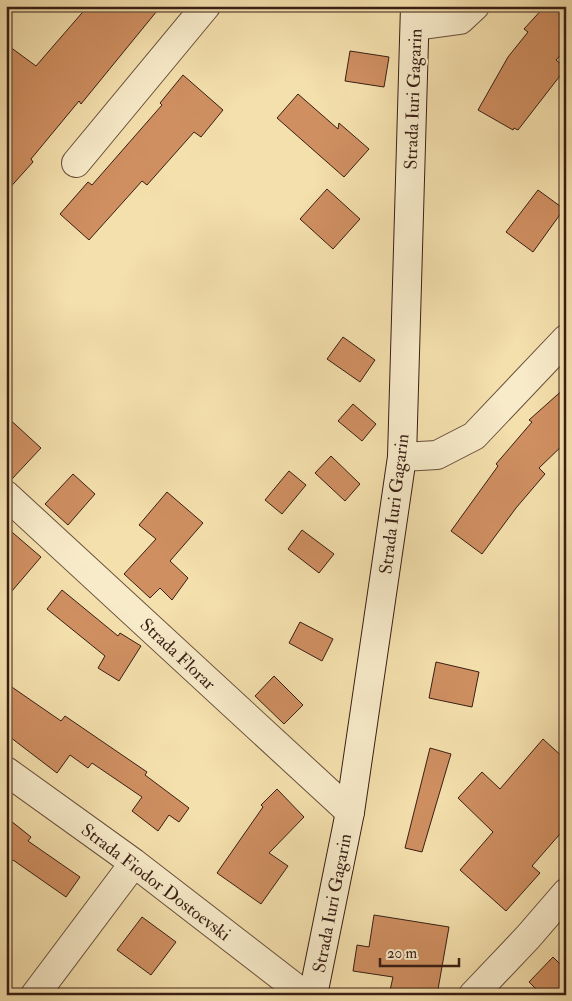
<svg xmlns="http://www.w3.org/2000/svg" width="572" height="1001" viewBox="0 0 572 1001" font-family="'IM FELL Double Pica',serif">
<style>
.building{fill:#cf8f61;stroke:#381e14}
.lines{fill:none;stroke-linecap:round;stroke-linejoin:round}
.minor-casing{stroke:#674e3a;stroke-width:30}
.tertiary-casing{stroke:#674e3a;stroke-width:30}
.secondary-casing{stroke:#381e14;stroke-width:30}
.minor{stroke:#f8ebca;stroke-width:28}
.tertiary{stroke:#f8ebca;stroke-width:28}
.secondary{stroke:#f8ebca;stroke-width:28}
.labels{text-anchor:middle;stroke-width:4.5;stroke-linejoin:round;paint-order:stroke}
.street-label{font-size:18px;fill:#381e14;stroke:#f8ebca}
</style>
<rect width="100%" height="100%" fill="#f4e0ad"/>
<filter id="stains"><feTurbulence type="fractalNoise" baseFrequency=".004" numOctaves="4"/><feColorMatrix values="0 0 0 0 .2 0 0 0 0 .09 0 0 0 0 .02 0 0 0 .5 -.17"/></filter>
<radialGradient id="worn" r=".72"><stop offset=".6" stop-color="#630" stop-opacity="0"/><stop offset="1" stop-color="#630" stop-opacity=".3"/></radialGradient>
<path class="building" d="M 88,6 L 161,6 L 81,104 L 79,101 L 31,159 L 33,162 L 6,192 L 6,44 L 36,66 Z
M 545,6 L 566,6 L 566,49 L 556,60 L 566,68 L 518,130 L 514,128 L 513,130 L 478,110 L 508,57 L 528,32 L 524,29 Z
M 350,51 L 389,57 L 384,87 L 345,81 Z
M 183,75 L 223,110 L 201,137 L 194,132 L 147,185 L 142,181 L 89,240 L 60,214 L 88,182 L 92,185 L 162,105 L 160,103 Z
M 298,94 L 338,129 L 339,123 L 369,149 L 344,177 L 277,118 Z
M 327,189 L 360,219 L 333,249 L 300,219 Z
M 538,190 L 564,209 L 533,252 L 506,232 Z
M 343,337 L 375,360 L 360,382 L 327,359 Z
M 566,387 L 566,442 L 539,468 L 545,474 L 516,508 L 482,554 L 451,531 L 498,466 L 496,464 L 532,422 L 529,420 Z
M 353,404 L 376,424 L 362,441 L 338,421 Z
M 6,416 L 41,448 L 11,480 L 6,480 Z
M 331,456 L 360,484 L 345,501 L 315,473 Z
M 289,471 L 306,485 L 282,514 L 265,500 Z
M 73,474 L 95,494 L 68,525 L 45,504 Z
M 167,492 L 203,523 L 170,561 L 188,578 L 172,600 L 160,588 L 150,598 L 124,574 L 156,539 L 139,525 Z
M 6,527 L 41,557 L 6,598 Z
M 302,530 L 334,554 L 319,573 L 288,549 Z
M 62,590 L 118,636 L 120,633 L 141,646 L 119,681 L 98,668 L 105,656 L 47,609 Z
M 300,622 L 333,639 L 322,661 L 289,643 Z
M 436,662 L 479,672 L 472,707 L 429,698 Z
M 274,676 L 303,705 L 284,724 L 255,696 Z
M 6,683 L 61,721 L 65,716 L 147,772 L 145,775 L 189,808 L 179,822 L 169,815 L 158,831 L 132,811 L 142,797 L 92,763 L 88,768 L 70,755 L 57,773 L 6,734 Z
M 543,739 L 566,760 L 566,827 L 532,866 L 540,873 L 506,911 L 460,870 L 493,832 L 458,798 L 482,772 L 500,789 Z
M 430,748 L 451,754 L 422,852 L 405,848 Z
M 277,789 L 304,817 L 269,853 L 288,866 L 261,904 L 217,873 L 263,807 L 261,805 Z
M 6,817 L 31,837 L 28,841 L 80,877 L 66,897 L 13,860 L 6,868 Z
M 374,915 L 449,927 L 437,995 L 389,995 L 393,977 L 353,971 L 357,945 L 369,947 Z
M 142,917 L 176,942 L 151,975 L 117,950 Z
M 553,957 L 566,970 L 566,995 L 542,995 L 529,982 Z"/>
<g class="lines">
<g class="minor-casing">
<path id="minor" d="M 416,26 L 460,20 L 475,6
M 76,163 L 206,6
M 402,457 L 437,455 L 474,436 L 566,339
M 6,771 L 134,863 L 305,995
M 35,995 L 134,863"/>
</g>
<g class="tertiary-casing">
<path id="tertiary" d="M 6,495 L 350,812
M 473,995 L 528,937 L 566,893"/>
</g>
<g class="secondary-casing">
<path id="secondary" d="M 313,995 L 350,812 L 402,457 L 415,6"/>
</g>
<use href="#minor" class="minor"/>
<use href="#tertiary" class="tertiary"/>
<use href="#secondary" class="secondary"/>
</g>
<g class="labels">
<g class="street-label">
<text transform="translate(413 99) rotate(-88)" y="6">Strada Iuri Gagarin</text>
<text transform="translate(394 504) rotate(-83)" y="6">Strada Iuri Gagarin</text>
<text transform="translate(178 654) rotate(43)" y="6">Strada Florar</text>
<text transform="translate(156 882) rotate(37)" y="6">Strada Fiodor Dostoevski</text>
<text transform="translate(332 903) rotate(-79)" y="6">Strada Iuri Gagarin</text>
</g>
</g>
<rect width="572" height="1001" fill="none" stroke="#f4e0ad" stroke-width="25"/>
<rect x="8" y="8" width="557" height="986" fill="none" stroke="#381e14" stroke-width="2.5"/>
<rect x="12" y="12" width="547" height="976" fill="none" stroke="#381e14"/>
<path d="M380 958v8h79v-8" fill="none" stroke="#381e14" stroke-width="2.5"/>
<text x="387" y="958" font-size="15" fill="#381e14" stroke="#f8ebca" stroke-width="4" paint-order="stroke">20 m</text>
<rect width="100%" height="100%" filter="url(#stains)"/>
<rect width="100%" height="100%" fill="url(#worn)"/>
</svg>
